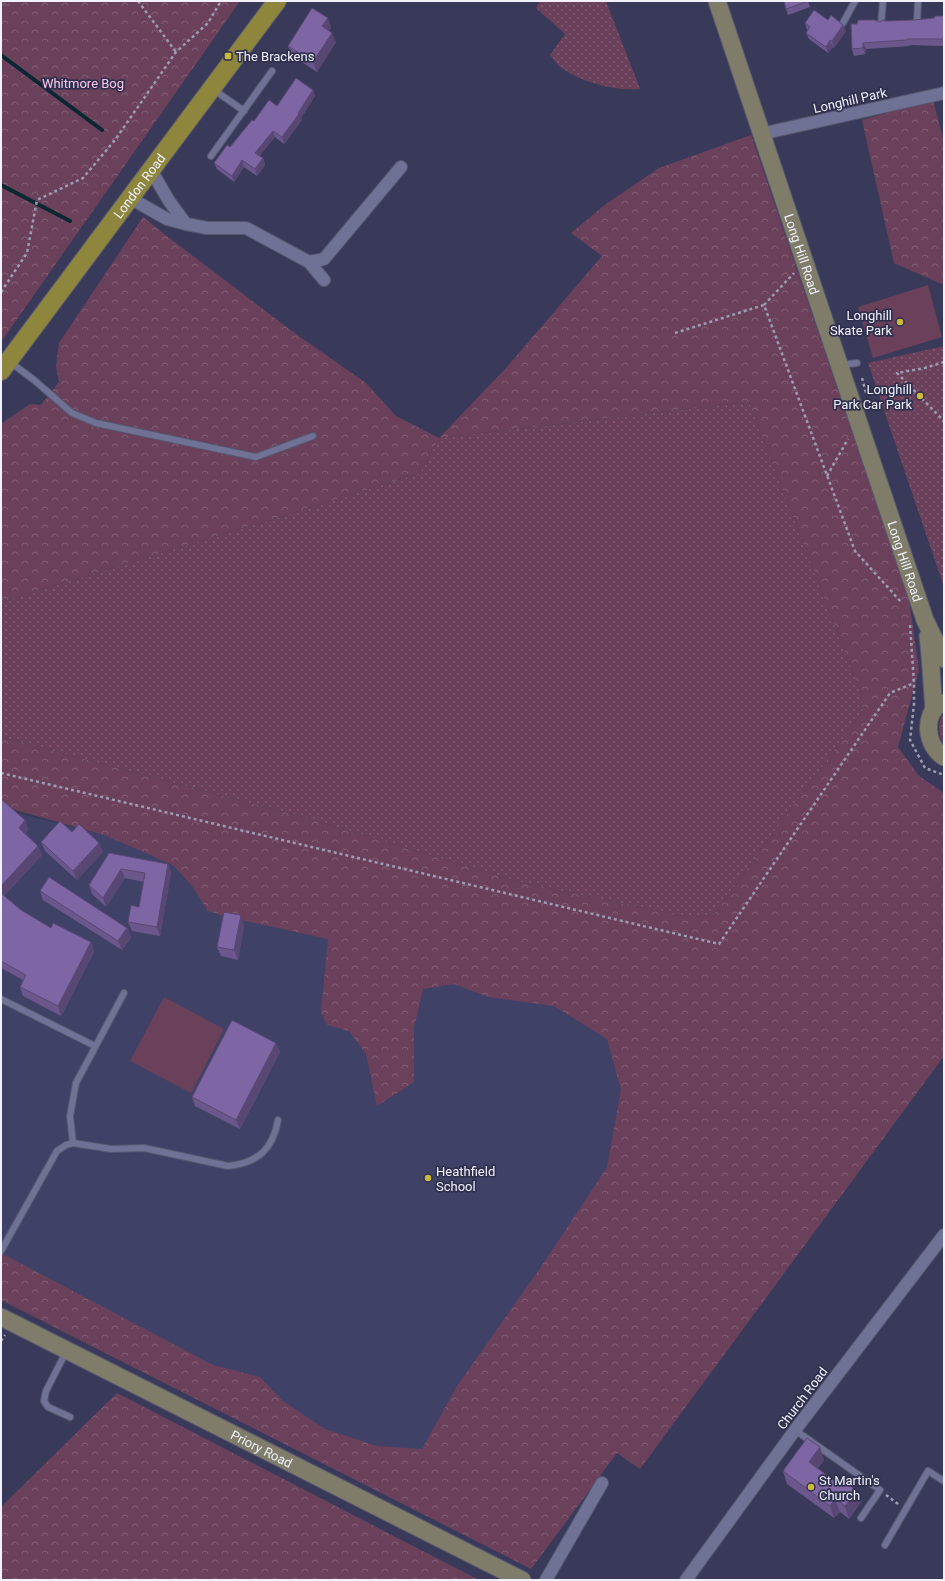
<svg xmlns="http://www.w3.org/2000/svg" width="945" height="1581" viewBox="0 0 945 1581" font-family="Roboto,sans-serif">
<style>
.built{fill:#404167}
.grass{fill:url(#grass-dots)}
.forest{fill:url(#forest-crowns)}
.wetland{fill:url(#wetland-marsh)}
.garden{fill:#6b405b}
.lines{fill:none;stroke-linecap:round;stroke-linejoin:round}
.stream{stroke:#092831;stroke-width:4}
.lane-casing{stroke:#56576f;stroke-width:8}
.street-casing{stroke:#56576f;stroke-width:14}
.secondary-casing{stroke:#56576f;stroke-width:19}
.primary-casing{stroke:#56576f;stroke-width:20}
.path{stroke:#9c9db2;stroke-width:2.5;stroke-dasharray:3 3;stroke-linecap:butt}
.lane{stroke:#707295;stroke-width:6}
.street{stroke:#707295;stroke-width:12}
.secondary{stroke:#7f7c69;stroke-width:17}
.primary{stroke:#8f863d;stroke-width:18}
.wall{fill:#6c578c}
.shaded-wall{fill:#584772}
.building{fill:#7e65a3;stroke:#584772}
.poi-dot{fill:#cbba39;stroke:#2f304e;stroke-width:1.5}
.labels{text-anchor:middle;stroke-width:3.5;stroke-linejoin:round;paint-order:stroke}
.poi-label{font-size:13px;fill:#f1f2fe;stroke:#2f304e;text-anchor:start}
.park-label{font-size:13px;fill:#ffc7e9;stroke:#2f304e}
.street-label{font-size:13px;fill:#f1f2fe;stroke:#2f304e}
</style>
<defs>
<pattern id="grass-dots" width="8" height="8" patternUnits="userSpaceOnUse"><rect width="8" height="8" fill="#6b405b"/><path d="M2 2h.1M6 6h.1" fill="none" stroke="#815c74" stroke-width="1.8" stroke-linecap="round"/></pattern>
<pattern id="forest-crowns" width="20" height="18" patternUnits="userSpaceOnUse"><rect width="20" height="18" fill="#6b405b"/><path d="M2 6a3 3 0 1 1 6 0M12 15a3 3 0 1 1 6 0" fill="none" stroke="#815c74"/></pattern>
<pattern id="wetland-marsh" width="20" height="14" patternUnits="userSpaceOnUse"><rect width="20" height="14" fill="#6b405b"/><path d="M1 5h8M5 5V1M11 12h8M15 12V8" fill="none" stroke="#815c74"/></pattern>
</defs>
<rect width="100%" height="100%" fill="#393a59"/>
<path class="built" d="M 1,809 L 944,1046 L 944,1056 L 640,1469 L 617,1453 L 531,1569 L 1,1300 Z"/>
<path class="grass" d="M 540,1 L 606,1 L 640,89 C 615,91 584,83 563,69 C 558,66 554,60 550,55 L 565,34 L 536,8 Z
M 944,346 L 944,587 L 868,363 Z
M 749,402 L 861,694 L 863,711 L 714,914 L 693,918 L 519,882 L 307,818 L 1,737 L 1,602 L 293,513 L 420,473 L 439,438 Z
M 944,713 L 944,744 C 938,734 937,723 944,713 Z"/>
<path class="forest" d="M 1,1 L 240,1 L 1,342 Z
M 933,100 L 944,142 L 944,285 L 894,263 L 862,120 Z
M 751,135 L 909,599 L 919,670 L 898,747 L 919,776 L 944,793 L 944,1056 L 640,1469 L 617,1453 L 531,1569 L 1,1300 L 1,1253 L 213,1365 L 260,1377 L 283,1401 L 325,1429 L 377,1446 L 422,1449 L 457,1386 L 545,1261 L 607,1167 L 621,1090 L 607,1039 L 554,1006 L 488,997 L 454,984 L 423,989 L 414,1028 L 414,1082 L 377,1106 L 366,1054 L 349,1031 L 327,1025 L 321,1012 L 328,939 L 228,917 L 208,911 L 192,886 L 173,865 L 104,835 L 1,806 L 1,737 L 307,818 L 519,882 L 693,918 L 714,914 L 863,711 L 861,694 L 749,402 L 439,438 L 420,473 L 293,513 L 1,602 L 1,424 L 30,404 L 41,405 L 59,382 L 56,366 L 59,343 L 143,217 L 163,233 L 289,329 L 366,383 L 396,416 L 439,438 L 506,368 L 602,256 L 571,233 L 606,204 L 659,168 Z
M 117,1393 L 479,1580 L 1,1580 L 1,1507 Z"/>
<path class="wetland" d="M 1,1 L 11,1 L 1,22 Z"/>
<path class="garden" d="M 928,285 L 942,337 L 873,358 L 858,307 Z
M 164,997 L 224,1029 L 191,1093 L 130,1061 Z"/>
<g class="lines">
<path class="stream" d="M 1,55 L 102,130
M 1,185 L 70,221"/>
<g class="lane-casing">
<path id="lane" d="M 917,22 L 918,1
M 843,23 L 855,1
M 881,24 L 883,1
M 214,90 L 244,111
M 211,156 L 272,71
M 10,362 L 34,380 L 72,413 L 96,423 L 256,457 L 313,436
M 841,365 L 857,363
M 1,999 L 95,1046
M 73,1143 L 70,1116 L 76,1083 L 124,993
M 1,1251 L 57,1151 L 66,1145 L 73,1143 L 111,1149 L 144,1148 L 228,1166 C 258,1163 273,1149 278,1120
M 66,1352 L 46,1391 L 44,1401 L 48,1407 L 70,1417
M 795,1430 L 880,1490 L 861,1518
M 885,1545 L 928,1471 L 944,1481"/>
</g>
<g class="street-casing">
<path id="street" d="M 761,134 L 944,93
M 151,170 L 169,201 L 186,224
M 130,198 L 167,219 L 186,224 L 207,228 L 246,228 L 309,262 L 324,259 L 401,167
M 309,262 L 324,280
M 546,1580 L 602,1483
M 686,1580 L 795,1430 L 944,1235"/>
</g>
<g class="secondary-casing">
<g id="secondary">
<path id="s1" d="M 717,1 L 925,620 L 944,659"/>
<path d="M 928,636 C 931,661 932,686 934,710"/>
<path d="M 941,703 C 922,715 926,746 944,757"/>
<path id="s2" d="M 1,1317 L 522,1580"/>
</g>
</g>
<g class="primary-casing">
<g id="primary">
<path id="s3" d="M 1,371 L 277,1"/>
</g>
</g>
<path class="path" d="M 138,1 L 176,52
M 1,292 L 27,253 L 37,200 L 83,178 L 115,140 L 176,52 L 208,23 L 221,1
M 764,305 L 794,273
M 675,333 L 764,305 L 855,551 L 902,603
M 944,362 L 925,368 L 897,373 L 944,421
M 862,378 L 866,393
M 827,476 L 848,439
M 910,625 L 914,683 L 914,704 L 910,740 L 925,768 L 944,775
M 1,773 L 719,944 L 890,693 L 914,683
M 1,1341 L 5,1335
M 886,1495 L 898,1504"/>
<use href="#lane" class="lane"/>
<use href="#street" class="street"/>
<use href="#secondary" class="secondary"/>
<use href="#primary" class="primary"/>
</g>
<path class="wall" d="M 808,1 L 810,7 L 788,15 L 786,9 Z
M 944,16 L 944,46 L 909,45 L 910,46 L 866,49 L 865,54 L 854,56 L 852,49 L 879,22 L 915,20 L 934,18 Z
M 828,20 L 846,31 L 834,48 L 833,47 L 828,53 L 809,39 L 806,33 L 808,30 L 807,30 L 805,23 Z
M 331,27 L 329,31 L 336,42 L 317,72 L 291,55 L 288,46 Z
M 315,96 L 301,118 L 302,120 L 284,144 L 275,137 L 259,156 L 263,158 L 265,165 L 257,176 L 244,167 L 234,182 L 217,169 L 214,163 L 254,121 L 277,106 Z
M 1,799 L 25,820 L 28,830 L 25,834 L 38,846 L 42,855 L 4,896 L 21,910 L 51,928 L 91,942 L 94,952 L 61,1016 L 23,996 L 20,987 L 23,980 L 1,968 L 1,969 Z
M 72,832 L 99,843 L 103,852 L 77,880 L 45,851 L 41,842 Z
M 109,853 L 168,864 L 171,873 L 160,936 L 132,931 L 128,922 L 139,907 L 144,882 L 125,878 L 106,907 L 92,894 L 89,885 Z
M 40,891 L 127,928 L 131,938 L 122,950 L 43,900 Z
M 244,925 L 238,960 L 221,956 L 217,947 Z
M 276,1043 L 280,1052 L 240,1129 L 195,1106 L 192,1097 Z
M 824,1460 L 818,1468 L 861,1502 L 849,1519 L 840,1512 L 834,1518 L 787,1484 L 783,1471 Z"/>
<path class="shaded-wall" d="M 328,18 L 331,27 L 326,36 L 322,26 Z
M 843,25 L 846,31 L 834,48 L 832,41 Z
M 332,33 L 336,42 L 317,72 L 313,62 Z
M 830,40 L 833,47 L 828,53 L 826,47 Z
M 863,43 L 866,49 L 865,54 L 863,48 Z
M 313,90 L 315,96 L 301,118 L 302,120 L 284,144 L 282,137 Z
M 273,131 L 275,137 L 257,159 L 255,153 Z
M 263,158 L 265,165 L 257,176 L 255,169 Z
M 242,160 L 244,167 L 234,182 L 232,176 Z
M 25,820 L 28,830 L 22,838 L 19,828 Z
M 99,843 L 103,852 L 77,880 L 73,871 Z
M 38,846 L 42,855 L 1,899 L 1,886 Z
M 168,864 L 171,873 L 160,936 L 157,927 Z
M 121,869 L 125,878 L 106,907 L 103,898 Z
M 241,915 L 244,925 L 238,960 L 234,950 Z
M 127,928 L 131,938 L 122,950 L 118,941 Z
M 91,942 L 94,952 L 61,1016 L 58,1006 Z
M 276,1043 L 280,1052 L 240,1129 L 236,1120 Z
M 820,1447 L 824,1460 L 813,1474 L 809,1462 Z
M 856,1490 L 861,1502 L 849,1519 L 845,1506 Z
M 835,1499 L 840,1512 L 834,1518 L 830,1506 Z"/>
<path class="building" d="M 784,1 L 808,1 L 786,9 Z
M 312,8 L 328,18 L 322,26 L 332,33 L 313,62 L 288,46 Z
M 814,10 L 828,20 L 831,15 L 843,25 L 832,41 L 830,40 L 826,47 L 806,33 L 810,27 L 805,23 Z
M 935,16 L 944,16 L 944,39 L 907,39 L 907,40 L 863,43 L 863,48 L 852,49 L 851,24 L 857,24 L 858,20 L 875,20 L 879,22 L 883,20 L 885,21 L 915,20 L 934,18 Z
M 296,78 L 313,90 L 298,113 L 299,114 L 282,137 L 273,131 L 255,153 L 263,158 L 255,169 L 242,160 L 232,176 L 214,163 L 227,145 L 230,147 L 252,120 L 254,121 L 269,100 L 277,106 Z
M 1,799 L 25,820 L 19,828 L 38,846 L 1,886 Z
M 60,821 L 72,832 L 79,824 L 99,843 L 73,871 L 41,842 Z
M 109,853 L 168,864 L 157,927 L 128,922 L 131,905 L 139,907 L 145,873 L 121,869 L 103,898 L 89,885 Z
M 49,877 L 127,928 L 118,941 L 40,891 Z
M 1,893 L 21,910 L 51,928 L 53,923 L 91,942 L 58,1006 L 20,987 L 26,975 L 1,961 Z
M 224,912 L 241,915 L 234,950 L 217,947 Z
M 232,1020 L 276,1043 L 236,1120 L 192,1097 Z
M 807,1438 L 820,1447 L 809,1462 L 837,1483 L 840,1478 L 856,1490 L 845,1506 L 835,1499 L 830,1506 L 783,1471 Z"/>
<g class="poi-dot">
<rect x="224" y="52" width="8" height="8" rx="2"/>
<circle cx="900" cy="322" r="4"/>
<circle cx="920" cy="396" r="4"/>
<circle cx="428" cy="1178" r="4"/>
<circle cx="811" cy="1487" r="4"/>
</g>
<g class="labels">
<g class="poi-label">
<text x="236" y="61">The Brackens</text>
<text x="892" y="320" text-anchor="end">Longhill<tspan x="892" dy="15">Skate Park</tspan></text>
<text x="912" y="394" text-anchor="end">Longhill<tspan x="912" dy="15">Park Car Park</tspan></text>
<text x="436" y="1176">Heathfield<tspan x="436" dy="15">School</tspan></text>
<text x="819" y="1485">St Martin's<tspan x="819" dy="15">Church</tspan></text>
</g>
<g class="park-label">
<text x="83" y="88">Whitmore Bog</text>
</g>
<g class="street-label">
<text transform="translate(850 100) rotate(-13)" y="5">Longhill Park</text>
<text dy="5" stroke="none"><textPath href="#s3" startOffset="231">London Road</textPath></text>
<text dy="5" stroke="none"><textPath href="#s1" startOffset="267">Long Hill Road</textPath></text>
<text dy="5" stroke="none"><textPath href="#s1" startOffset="591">Long Hill Road</textPath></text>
<text transform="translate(802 1398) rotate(-53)" y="5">Church Road</text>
<text dy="5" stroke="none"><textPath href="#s2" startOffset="292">Priory Road</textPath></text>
</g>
</g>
<rect width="945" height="1581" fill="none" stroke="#f1f2fe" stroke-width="4"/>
</svg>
